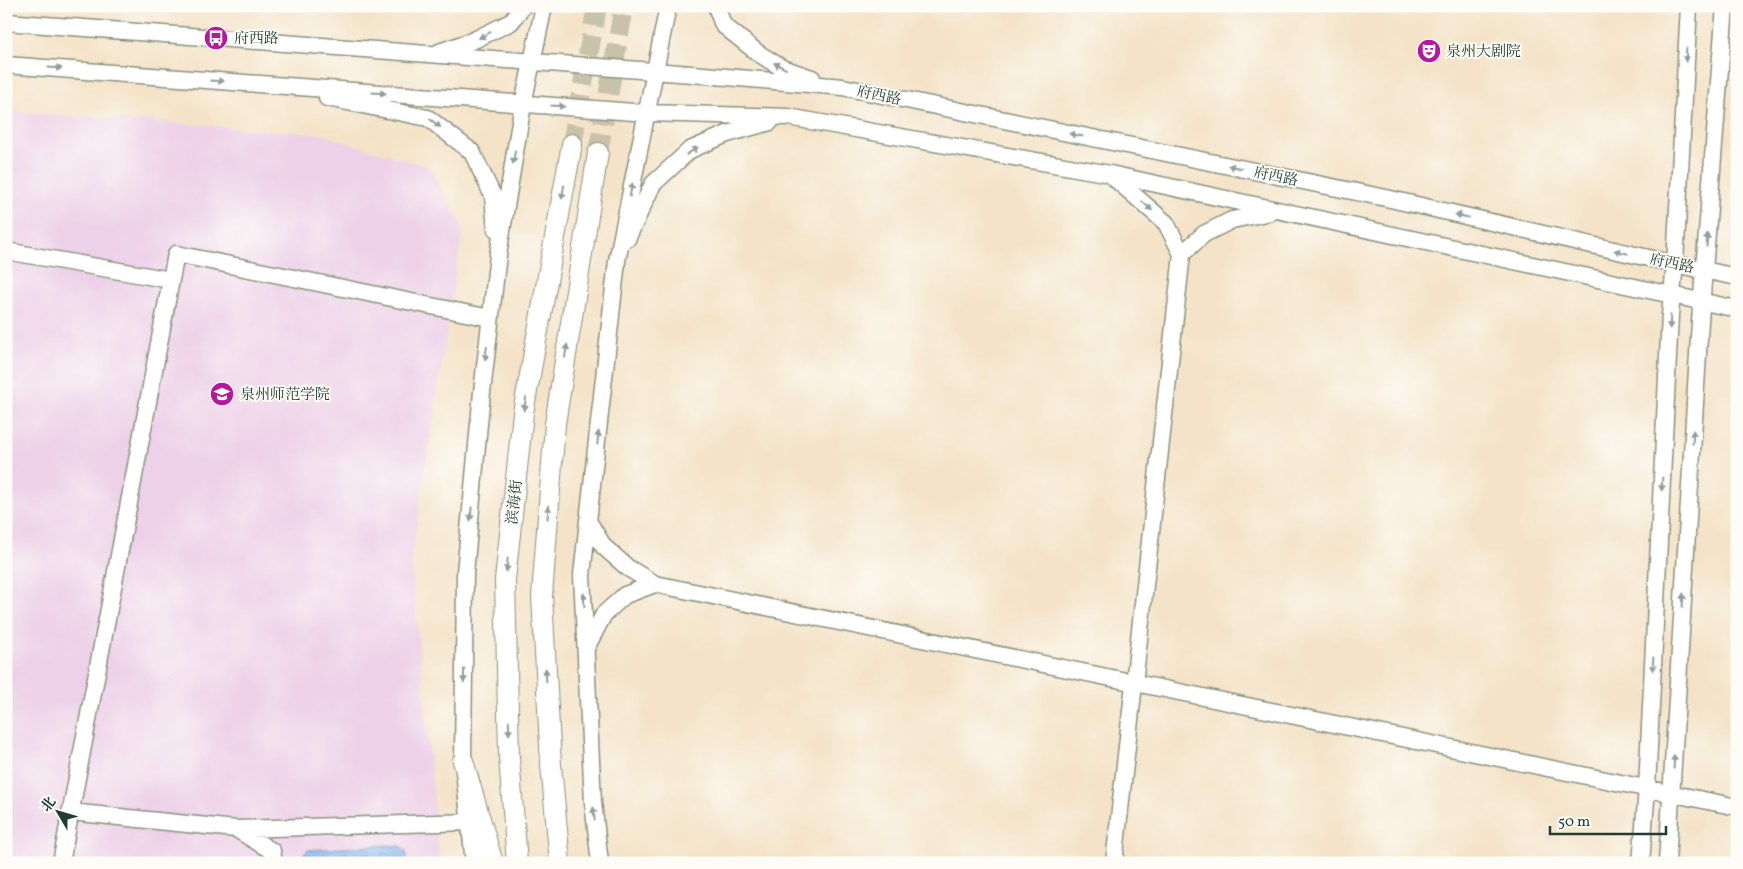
<svg xmlns="http://www.w3.org/2000/svg" width="1743" height="869" viewBox="0 0 1743 869" font-family="Vollkorn,'Noto Serif SC',serif">
<style>
.built{fill:#edd1e9}
.water{fill:url(#water-waves);stroke:#517892}
.lines{fill:none;stroke-linecap:round;stroke-linejoin:round}
.major-tunnel{stroke:#c9c2aa;stroke-width:20;stroke-dasharray:20 10;stroke-linecap:butt}
.minor-casing{stroke:#8a907e;stroke-width:19}
.major-casing{stroke:#8a907e;stroke-width:22}
.minor{stroke:#fff;stroke-width:16}
.major{stroke:#fff;stroke-width:20}
.oneway{fill:#8f9e9a}
.labels{text-anchor:middle;stroke-width:4;stroke-linejoin:round;paint-order:stroke}
.poi-label{font-size:15px;fill:#1f3d34;stroke:#fdfcf7;text-anchor:start}
.street-label{font-size:15px;fill:#1f3d34;stroke:#fdfcf7}
</style>
<defs>
<pattern id="water-waves" width="16" height="10" patternUnits="userSpaceOnUse" patternTransform="scale(1.25)"><rect width="16" height="10" fill="#83b3ef"/><path d="M0 5q4-4 8 0t8 0" fill="none" stroke="#6b93c2"/></pattern>
</defs>
<rect width="100%" height="100%" fill="#fdfcf7"/>
<filter id="ink" filterUnits="userSpaceOnUse"><feTurbulence type="fractalNoise" baseFrequency=".02" numOctaves="2"/><feDisplacementMap in="SourceGraphic" scale="10" xChannelSelector="R" yChannelSelector="G"/><feConvolveMatrix kernelMatrix="1 2 1 2 8 2 1 2 1" color-interpolation-filters="sRGB"/></filter>
<filter id="wash" filterUnits="userSpaceOnUse"><feTurbulence type="fractalNoise" baseFrequency=".0096" numOctaves="4" result="noise"/><feDisplacementMap in="SourceGraphic" scale="20" xChannelSelector="R" yChannelSelector="G"/><feGaussianBlur stdDeviation="1.12" result="paint"/><feColorMatrix in="noise" values="0 0 0 0 0 0 0 0 0 0 0 0 0 0 0 0 0 1.4 0 .05"/><feComposite in="paint" operator="in"/></filter>
<g filter="url(#wash)">
<rect width="100%" height="100%" fill="#f4e3c8"/>
<path class="built" d="M 6,111 L 319,134 L 429,167 L 463,227 L 411,562 L 440,863 L 6,863 Z"/>
<path class="water" d="M 388,845 L 401,846 L 406,851 L 407,863 L 295,863 L 308,850 Z"/>
</g>
<g filter="url(#ink)">
<g class="lines">
<path class="major-tunnel" d="M 572,144 L 597,6
M 598,153 L 624,6"/>
<g class="minor-casing">
<path id="minor" d="M 716,6 L 723,25 L 758,53 L 782,68 L 812,78
M 6,22 L 692,74 L 843,87 L 1386,198 L 1675,264 L 1737,277
M 439,52 L 474,40 L 511,22 L 523,6
M 6,65 L 647,113 L 788,117 L 1110,174 L 1737,309
M 327,98 L 428,118 L 472,152 L 493,196 L 496,229
M 1112,176 L 1166,223 L 1182,254 L 1204,234 L 1232,220 L 1271,212
M 627,239 L 653,184 L 690,150 L 727,134 L 770,122
M 6,251 L 171,280 L 61,863
M 171,280 L 176,254 L 490,318
M 655,584 L 1737,807
M 586,648 L 604,614 L 625,595 L 655,584 L 628,568 L 604,547 L 588,521
M 70,812 L 236,829 L 272,851 L 274,863
M 236,829 L 470,822
M 474,863 L 463,761 L 465,573 L 482,392 L 498,255 L 523,104 L 544,6
M 600,863 L 593,802 L 582,575 L 617,261 L 668,6
M 1114,863 L 1182,254
M 1641,863 L 1647,788 L 1670,315 L 1675,264 L 1689,6
M 1667,863 L 1700,321 L 1725,6"/>
</g>
<g class="major-casing">
<path id="major" d="M 463,761 L 493,863
M 517,863 L 509,757 L 505,580 L 523,413 L 572,144
M 560,863 L 551,765 L 542,596 L 555,424 L 598,153"/>
</g>
<use href="#minor" class="minor"/>
<use href="#major" class="major"/>
</g>
<defs><path id="oneway-solid" d="M-6-.8H1V-3.2L6.5 0L1 3.2V.8H-6Z" transform="scale(1.25)"/></defs>
<g class="oneway">
<use href="#oneway-solid" transform="translate(485 35) rotate(153)"/>
<use href="#oneway-solid" transform="translate(1686 55) rotate(93)"/>
<use href="#oneway-solid" transform="translate(780 66) rotate(-153)"/>
<use href="#oneway-solid" transform="translate(55 68) rotate(4)"/>
<use href="#oneway-solid" transform="translate(217 81) rotate(4)"/>
<use href="#oneway-solid" transform="translate(379 93) rotate(4)"/>
<use href="#oneway-solid" transform="translate(558 106) rotate(4)"/>
<use href="#oneway-solid" transform="translate(435 123) rotate(38)"/>
<use href="#oneway-solid" transform="translate(1076 135) rotate(-168)"/>
<use href="#oneway-solid" transform="translate(692 151) rotate(-33)"/>
<use href="#oneway-solid" transform="translate(514 157) rotate(100)"/>
<use href="#oneway-solid" transform="translate(1235 167) rotate(-168)"/>
<use href="#oneway-solid" transform="translate(631 190) rotate(-79)"/>
<use href="#oneway-solid" transform="translate(563 192) rotate(100)"/>
<use href="#oneway-solid" transform="translate(1147 206) rotate(41)"/>
<use href="#oneway-solid" transform="translate(1462 216) rotate(-167)"/>
<use href="#oneway-solid" transform="translate(1707 240) rotate(-86)"/>
<use href="#oneway-solid" transform="translate(1621 252) rotate(-167)"/>
<use href="#oneway-solid" transform="translate(1670 322) rotate(93)"/>
<use href="#oneway-solid" transform="translate(566 351) rotate(-81)"/>
<use href="#oneway-solid" transform="translate(486 353) rotate(97)"/>
<use href="#oneway-solid" transform="translate(525 404) rotate(100)"/>
<use href="#oneway-solid" transform="translate(1693 437) rotate(-87)"/>
<use href="#oneway-solid" transform="translate(598 438) rotate(-84)"/>
<use href="#oneway-solid" transform="translate(1662 484) rotate(93)"/>
<use href="#oneway-solid" transform="translate(548 512) rotate(-86)"/>
<use href="#oneway-solid" transform="translate(471 514) rotate(95)"/>
<use href="#oneway-solid" transform="translate(507 565) rotate(96)"/>
<use href="#oneway-solid" transform="translate(584 600) rotate(-93)"/>
<use href="#oneway-solid" transform="translate(1683 600) rotate(-87)"/>
<use href="#oneway-solid" transform="translate(1653 664) rotate(93)"/>
<use href="#oneway-solid" transform="translate(546 675) rotate(-93)"/>
<use href="#oneway-solid" transform="translate(464 676) rotate(91)"/>
<use href="#oneway-solid" transform="translate(509 728) rotate(89)"/>
<use href="#oneway-solid" transform="translate(1674 762) rotate(-87)"/>
<use href="#oneway-solid" transform="translate(594 814) rotate(-96)"/>
</g>
</g>
<defs>
<g id="bus-disc" transform="scale(1.25)"><circle r="9.5" fill="#b5179e" stroke="#fdfcf7"/><path d="M-5-6H5V4H4V6H2V4H-2V6H-4V4H-5ZM-3.5-4V0h7V-4ZM-3.5 1.2v1.5H-2V1.2ZM2 1.2v1.5H3.5V1.2Z" fill="#fff"/></g>
<g id="theatre-disc" transform="scale(1.25)"><circle r="9.5" fill="#b5179e" stroke="#fdfcf7"/><path d="M-5-5.5Q0-4 5-5.5V0Q5 5 0 6Q-5 5-5 0ZM-3.3-2.5H-1v1.5H-3.3ZM1-2.5H3.3v1.5H1ZM-2.8 1Q0 5.5 2.8 1Z" fill="#fff"/></g>
<g id="university-disc" transform="scale(1.25)"><circle r="9.5" fill="#b5179e" stroke="#fdfcf7"/><path d="M0-5L7-2L0 1L-7-2ZM-4 1L0 2.5L4 1V4Q0 6-4 4Z" fill="#fff"/></g>
</defs>
<g fill-rule="evenodd">
<use href="#bus-disc" x="216" y="38"/>
<use href="#theatre-disc" x="1429" y="51"/>
<use href="#university-disc" x="222" y="394"/>
</g>
<g class="labels">
<g class="poi-label">
<text x="234" y="43">府西路</text>
<text x="1446" y="56">泉州大剧院</text>
<text x="240" y="399">泉州师范学院</text>
</g>
<g class="street-label">
<text transform="translate(879 95) rotate(12)" y="5">府西路</text>
<text transform="translate(1276 176) rotate(12)" y="5">府西路</text>
<text transform="translate(1672 263) rotate(12)" y="5">府西路</text>
<text transform="translate(514 502) rotate(-84)" y="5">滨海街</text>
</g>
</g>
<rect width="1743" height="869" fill="none" stroke="#fdfcf7" stroke-width="25"/>
<g transform="translate(58 812) rotate(308)" stroke="#fdfcf7" stroke-width="4" paint-order="stroke">
<path d="M0-4L9 19L0 12L-9 19Z" fill="#1f3d34"/>
<text y="-8" font-size="14" font-weight="bold" text-anchor="middle" fill="#1f3d34">北</text>
</g>
<path d="M1550 826v8h116v-8" fill="none" stroke="#1f3d34" stroke-width="2.5"/>
<text x="1558" y="826" font-size="15" fill="#1f3d34" stroke="#fdfcf7" stroke-width="4" paint-order="stroke">50 m</text>
</svg>
